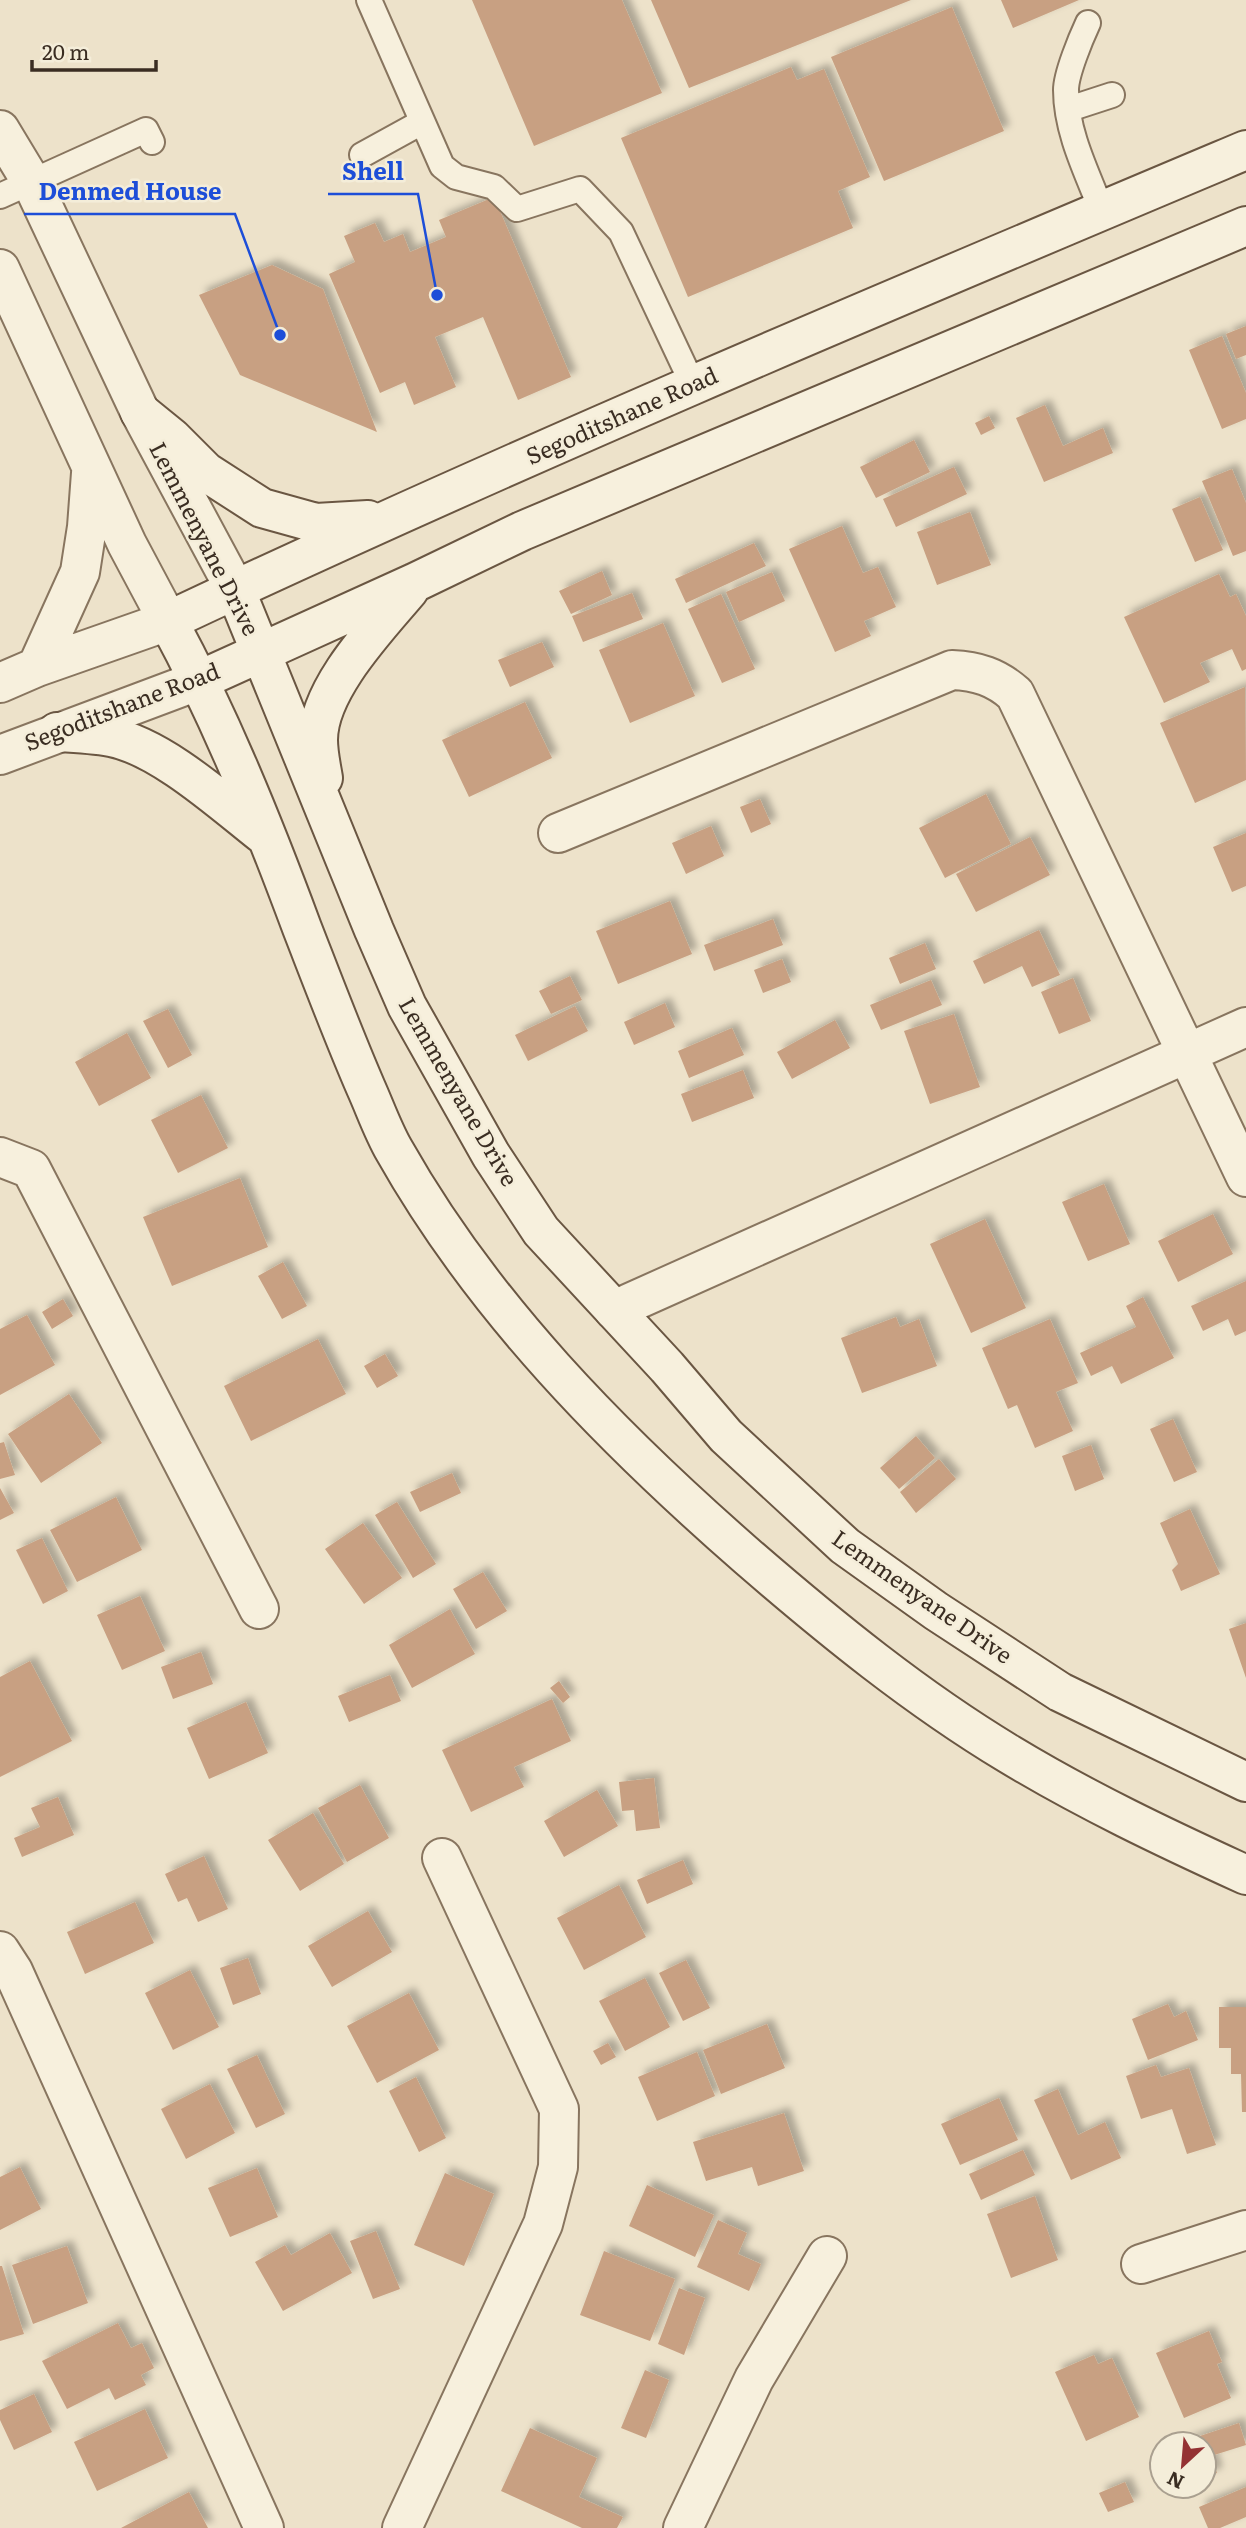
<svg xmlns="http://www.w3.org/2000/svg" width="1246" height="2528" viewBox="0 0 1246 2528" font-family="Literata,serif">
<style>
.building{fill:#c8a082;filter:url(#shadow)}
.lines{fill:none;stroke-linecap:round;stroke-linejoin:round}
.service-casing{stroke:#88755f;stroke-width:28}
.minor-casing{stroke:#88755f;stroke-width:42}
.tertiary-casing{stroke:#88755f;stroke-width:42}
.secondary-casing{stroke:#6a5642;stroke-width:42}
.service{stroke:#f7f0dd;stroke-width:24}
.minor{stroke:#f7f0dd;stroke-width:38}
.tertiary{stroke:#f7f0dd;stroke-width:38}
.secondary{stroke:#f7f0dd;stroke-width:38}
.labels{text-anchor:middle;stroke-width:5;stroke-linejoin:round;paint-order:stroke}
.street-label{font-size:23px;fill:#3a2d22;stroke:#f4edd9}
.leader{fill:none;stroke:#1d4ed8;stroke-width:2.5}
.callout-dot{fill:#1d4ed8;stroke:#f4edd9;stroke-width:2.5}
.callout-label{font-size:24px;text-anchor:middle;font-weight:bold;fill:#1d4ed8;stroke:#f4edd9;stroke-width:5;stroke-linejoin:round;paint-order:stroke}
</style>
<defs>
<filter id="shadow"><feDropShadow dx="6" dy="-6" stdDeviation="3.5" flood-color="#0004"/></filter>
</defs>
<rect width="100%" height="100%" fill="#ede2ca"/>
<path class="building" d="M 472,0 L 622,0 L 662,93 L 534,146 Z
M 651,0 L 911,0 L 689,88 Z
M 1001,0 L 1079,0 L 1013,28 Z
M 952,7 L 1004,131 L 884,181 L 831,57 Z
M 791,67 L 797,80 L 824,69 L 870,177 L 838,191 L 853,228 L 688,297 L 621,138 Z
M 494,197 L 571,377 L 518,400 L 483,317 L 435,337 L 456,387 L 414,405 L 405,382 L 380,393 L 329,274 L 355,262 L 344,236 L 375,223 L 384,242 L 403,234 L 410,252 L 446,237 L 439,220 Z
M 272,265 L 323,289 L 377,432 L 240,375 L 199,295 Z
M 1246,326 L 1246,355 L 1236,359 L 1226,334 Z
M 1222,336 L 1246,393 L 1246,419 L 1222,429 L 1189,350 Z
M 1045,405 L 1063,446 L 1103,428 L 1113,453 L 1044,482 L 1016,418 Z
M 989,416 L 995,428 L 981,435 L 975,423 Z
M 914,440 L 930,472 L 876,498 L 860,467 Z
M 954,467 L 967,494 L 896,527 L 883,499 Z
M 1232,469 L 1246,503 L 1246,551 L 1233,556 L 1202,481 Z
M 1200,497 L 1223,550 L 1195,562 L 1172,509 Z
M 970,512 L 991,565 L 937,585 L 917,532 Z
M 842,526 L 863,573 L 878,567 L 896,607 L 864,621 L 871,636 L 835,652 L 789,549 Z
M 754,543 L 766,566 L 686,603 L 675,579 Z
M 602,571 L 612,595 L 571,614 L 559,591 Z
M 772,572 L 785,601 L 739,622 L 726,592 Z
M 1219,574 L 1230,597 L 1236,594 L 1246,616 L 1246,669 L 1242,671 L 1232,649 L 1200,663 L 1210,682 L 1164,703 L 1124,617 Z
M 632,593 L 643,619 L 583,642 L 572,616 Z
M 721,594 L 755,669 L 722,683 L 688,609 Z
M 663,623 L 695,696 L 630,723 L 599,650 Z
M 542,642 L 554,667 L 510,687 L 498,660 Z
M 1245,687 L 1246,780 L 1195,803 L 1160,723 Z
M 525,702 L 552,758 L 469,797 L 442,740 Z
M 986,794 L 1011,844 L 945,878 L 919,828 Z
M 760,799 L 771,824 L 751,833 L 740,807 Z
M 711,826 L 724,856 L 686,874 L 672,843 Z
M 1246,833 L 1246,886 L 1232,892 L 1213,847 Z
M 1030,837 L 1050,875 L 976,912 L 956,874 Z
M 670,901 L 692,954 L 618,984 L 596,931 Z
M 773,919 L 783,945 L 714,971 L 704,945 Z
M 1039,930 L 1060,975 L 1032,987 L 1022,966 L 984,984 L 973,961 Z
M 925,943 L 936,969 L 900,984 L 889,958 Z
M 782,959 L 791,982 L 763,993 L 754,970 Z
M 570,976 L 582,1000 L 551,1014 L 539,991 Z
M 1073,978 L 1091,1021 L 1059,1034 L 1041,992 Z
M 931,980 L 942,1005 L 881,1030 L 870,1005 Z
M 665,1003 L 675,1027 L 634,1045 L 624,1022 Z
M 575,1006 L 588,1031 L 528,1061 L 515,1035 Z
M 168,1009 L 192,1055 L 168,1068 L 143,1021 Z
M 954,1014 L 980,1087 L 930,1104 L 904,1031 Z
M 835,1020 L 850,1048 L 792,1079 L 777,1052 Z
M 732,1028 L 744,1055 L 689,1078 L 678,1051 Z
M 127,1033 L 151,1078 L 99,1106 L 75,1062 Z
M 743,1070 L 754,1098 L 692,1122 L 681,1094 Z
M 201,1095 L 228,1148 L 178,1173 L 151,1120 Z
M 240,1178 L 268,1247 L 172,1286 L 143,1217 Z
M 1104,1184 L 1130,1244 L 1088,1261 L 1062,1202 Z
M 1213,1214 L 1233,1254 L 1178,1282 L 1158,1241 Z
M 985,1219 L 1026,1308 L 971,1333 L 930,1244 Z
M 283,1262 L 307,1306 L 282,1319 L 258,1276 Z
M 1246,1281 L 1246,1331 L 1235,1336 L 1228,1319 L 1203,1331 L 1191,1306 Z
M 1143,1297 L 1174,1358 L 1121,1384 L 1112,1366 L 1091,1376 L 1080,1353 L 1136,1327 L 1126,1306 Z
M 63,1299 L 73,1316 L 52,1329 L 42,1312 Z
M 27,1315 L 55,1365 L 0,1395 L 0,1329 Z
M 896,1317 L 900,1327 L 919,1319 L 937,1366 L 862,1393 L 841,1338 Z
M 1050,1319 L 1078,1383 L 1056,1392 L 1073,1431 L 1035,1448 L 1017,1405 L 1008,1409 L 982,1348 Z
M 318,1339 L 346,1394 L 251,1441 L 224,1386 Z
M 385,1354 L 398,1376 L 377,1388 L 364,1366 Z
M 69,1394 L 102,1443 L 41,1483 L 8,1434 Z
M 1173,1419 L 1197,1472 L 1174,1482 L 1150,1429 Z
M 916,1436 L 935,1458 L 899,1489 L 880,1468 Z
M 4,1442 L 15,1475 L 0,1479 L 0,1443 Z
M 1091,1445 L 1104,1479 L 1075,1491 L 1062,1456 Z
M 939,1459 L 956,1479 L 916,1513 L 900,1492 Z
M 452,1473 L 461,1493 L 420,1512 L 410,1492 Z
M 0,1488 L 14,1513 L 0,1520 Z
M 116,1497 L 142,1550 L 77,1582 L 50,1530 Z
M 397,1502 L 436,1564 L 413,1578 L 375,1515 Z
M 1190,1509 L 1220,1574 L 1181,1591 L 1172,1570 L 1178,1564 L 1160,1523 Z
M 363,1523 L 402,1578 L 364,1604 L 325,1549 Z
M 42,1538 L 68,1591 L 43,1604 L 16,1550 Z
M 483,1572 L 507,1611 L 476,1629 L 453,1589 Z
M 140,1596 L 165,1651 L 122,1670 L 97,1615 Z
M 450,1609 L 475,1654 L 412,1688 L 389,1645 Z
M 1246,1623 L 1246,1678 L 1229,1629 Z
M 201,1652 L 213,1684 L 173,1699 L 161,1667 Z
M 30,1661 L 72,1741 L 0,1777 L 0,1677 Z
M 390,1675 L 401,1701 L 349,1722 L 338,1696 Z
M 559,1681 L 570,1697 L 563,1703 L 550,1688 Z
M 552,1699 L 571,1741 L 514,1767 L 524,1787 L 471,1812 L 442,1750 Z
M 246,1702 L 268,1753 L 209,1779 L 187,1728 Z
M 654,1778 L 660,1828 L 636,1831 L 634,1810 L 622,1811 L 619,1782 Z
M 360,1785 L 389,1838 L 347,1862 L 318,1808 Z
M 597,1790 L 618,1826 L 564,1857 L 544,1821 Z
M 58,1797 L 74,1835 L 22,1857 L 14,1838 L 40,1827 L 31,1808 Z
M 313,1813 L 344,1864 L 300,1891 L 268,1840 Z
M 204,1856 L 228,1909 L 198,1922 L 187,1898 L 178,1902 L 165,1874 Z
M 683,1860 L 693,1884 L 647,1904 L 637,1880 Z
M 619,1885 L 646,1937 L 584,1970 L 557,1918 Z
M 135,1902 L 154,1943 L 85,1974 L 67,1932 Z
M 368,1911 L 392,1952 L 332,1987 L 308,1946 Z
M 248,1958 L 261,1994 L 233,2005 L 220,1968 Z
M 686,1960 L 710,2008 L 683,2021 L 659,1973 Z
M 190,1970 L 219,2027 L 173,2050 L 145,1993 Z
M 645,1978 L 670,2027 L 625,2051 L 599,2001 Z
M 409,1993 L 439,2050 L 377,2083 L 347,2026 Z
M 1168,2004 L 1174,2017 L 1186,2011 L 1198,2040 L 1148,2060 L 1132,2019 Z
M 1219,2007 L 1246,2007 L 1246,2112 L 1242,2112 L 1241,2074 L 1231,2074 L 1231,2048 L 1219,2048 Z
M 767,2024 L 785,2068 L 721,2094 L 703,2050 Z
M 608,2043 L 616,2057 L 601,2065 L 593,2051 Z
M 697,2052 L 715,2096 L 657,2121 L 638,2077 Z
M 257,2055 L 285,2114 L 256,2128 L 227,2069 Z
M 1156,2065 L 1161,2077 L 1189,2068 L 1216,2145 L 1187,2154 L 1172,2109 L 1141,2119 L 1126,2076 Z
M 416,2077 L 446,2138 L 419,2152 L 389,2091 Z
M 210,2084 L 235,2133 L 186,2159 L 161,2109 Z
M 1058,2089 L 1078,2135 L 1105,2122 L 1121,2158 L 1071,2180 L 1034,2100 Z
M 999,2098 L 1018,2140 L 960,2165 L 941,2124 Z
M 784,2113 L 804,2171 L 758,2186 L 752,2167 L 706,2181 L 693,2142 Z
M 1023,2150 L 1035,2175 L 981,2200 L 969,2174 Z
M 20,2167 L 41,2209 L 0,2230 L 0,2177 Z
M 257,2168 L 278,2217 L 230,2237 L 208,2188 Z
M 445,2173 L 494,2194 L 464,2266 L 414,2245 Z
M 647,2185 L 714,2215 L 695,2257 L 629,2226 Z
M 1035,2196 L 1058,2260 L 1011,2278 L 987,2214 Z
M 718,2220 L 747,2233 L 738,2254 L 761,2264 L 749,2291 L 697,2267 Z
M 376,2231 L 400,2289 L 373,2299 L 350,2241 Z
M 330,2233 L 352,2273 L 283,2311 L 255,2262 L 285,2245 L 291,2255 Z
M 67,2246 L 88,2303 L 33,2324 L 12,2265 Z
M 604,2251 L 675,2279 L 650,2341 L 580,2315 Z
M 0,2266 L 2,2266 L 24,2334 L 0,2341 Z
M 679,2288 L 705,2298 L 684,2355 L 658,2344 Z
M 118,2323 L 131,2348 L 142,2343 L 154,2368 L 141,2375 L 146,2385 L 115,2400 L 109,2388 L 67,2409 L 42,2361 Z
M 1209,2331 L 1222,2362 L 1217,2364 L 1231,2398 L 1184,2418 L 1156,2353 Z
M 1094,2355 L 1098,2364 L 1112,2358 L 1139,2417 L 1086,2441 L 1055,2372 Z
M 645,2370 L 669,2380 L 646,2438 L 621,2428 Z
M 34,2394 L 52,2432 L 14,2450 L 0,2420 L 0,2410 Z
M 145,2409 L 168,2458 L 97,2491 L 74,2442 Z
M 1239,2423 L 1246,2445 L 1211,2456 L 1217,2473 L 1204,2478 L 1204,2444 L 1186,2444 L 1185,2441 Z
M 530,2428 L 597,2458 L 579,2497 L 623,2517 L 617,2528 L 582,2528 L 501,2491 Z
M 1125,2482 L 1134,2502 L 1108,2512 L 1099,2493 Z
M 1246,2487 L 1246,2517 L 1220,2528 L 1208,2528 L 1199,2507 Z
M 189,2492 L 208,2528 L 121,2528 Z"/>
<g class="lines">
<g class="service-casing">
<path id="service" d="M 369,0 L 442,166 L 456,177 L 494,187 L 517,209 L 580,189 L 621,232 L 693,385
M 1088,23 C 1081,38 1066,74 1066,90 C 1066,132 1087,173 1102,211
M 1069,109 L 1112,95
M 362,155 L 422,122
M 0,196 L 146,130 L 152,142"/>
</g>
<g class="minor-casing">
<path id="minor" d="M 558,833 L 952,670 C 977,671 996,677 1015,694 L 1246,1177
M 0,1157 L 31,1169 L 259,1609
M 614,1310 L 1246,1027
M 0,1951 L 13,1971 L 264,2528
M 1141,2264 L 1246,2230
M 402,2528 L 543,2224 L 558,2167 L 559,2109 L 442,1858
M 683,2528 L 754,2379 L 827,2256"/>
</g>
<g class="tertiary-casing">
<path id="tertiary" d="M 0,130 L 32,183 L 140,412 L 235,589
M 0,269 L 127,544 L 168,621 L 37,667 L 0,683
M 37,667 L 80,572 L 87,527 L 91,473
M 0,755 L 200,680"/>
</g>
<g class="secondary-casing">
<path id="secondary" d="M 1246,150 C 885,302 523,454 168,621 C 221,719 263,823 302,928 C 323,982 343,1035 366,1088 C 375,1108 383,1131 394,1150 C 483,1308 613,1439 748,1557 C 830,1628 916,1698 1009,1754 C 1085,1800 1165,1838 1246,1875
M 140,412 L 172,438 L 206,472 L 262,508 L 316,523 L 368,520
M 235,589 L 374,930 L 407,1006 L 491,1155 L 541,1231 L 667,1367 L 726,1436 L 845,1546 L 936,1611 L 1060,1692 L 1246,1782
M 200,680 L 414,583 L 522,531 L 1246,226
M 57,732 C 75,733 94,734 111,737 C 162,747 224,804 265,836
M 323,778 C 321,766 318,753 318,740 C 318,689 377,628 409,590"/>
</g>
<use href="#service" class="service"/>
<use href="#minor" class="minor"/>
<use href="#tertiary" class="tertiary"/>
<use href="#secondary" class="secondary"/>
</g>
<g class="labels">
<g class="street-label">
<text transform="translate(622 416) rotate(-24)" y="8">Segoditshane Road</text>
<text transform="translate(204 539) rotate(63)" y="8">Lemmenyane Drive</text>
<text transform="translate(122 707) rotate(-21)" y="8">Segoditshane Road</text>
<text transform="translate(458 1092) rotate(60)" y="8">Lemmenyane Drive</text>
<text transform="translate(922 1597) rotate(35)" y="8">Lemmenyane Drive</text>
</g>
</g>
<path class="leader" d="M437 295L418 194H328M280 335L235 214H24"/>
<g class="callout-dot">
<circle cx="437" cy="295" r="7"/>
<circle cx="280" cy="335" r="7"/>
</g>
<g class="callout-label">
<text x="373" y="180">Shell</text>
<text x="130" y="200">Denmed House</text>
</g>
<g transform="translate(1183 2465) rotate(206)"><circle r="33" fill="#f4edd9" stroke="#aaa090" stroke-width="2"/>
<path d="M0-5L12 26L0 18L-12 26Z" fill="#943233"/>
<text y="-10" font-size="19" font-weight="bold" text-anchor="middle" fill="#3a2d22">N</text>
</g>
<path d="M32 60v10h124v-10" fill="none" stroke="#3a2d22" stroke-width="3.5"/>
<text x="42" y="60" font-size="21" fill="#3a2d22" stroke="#f4edd9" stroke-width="5" paint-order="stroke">20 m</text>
</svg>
